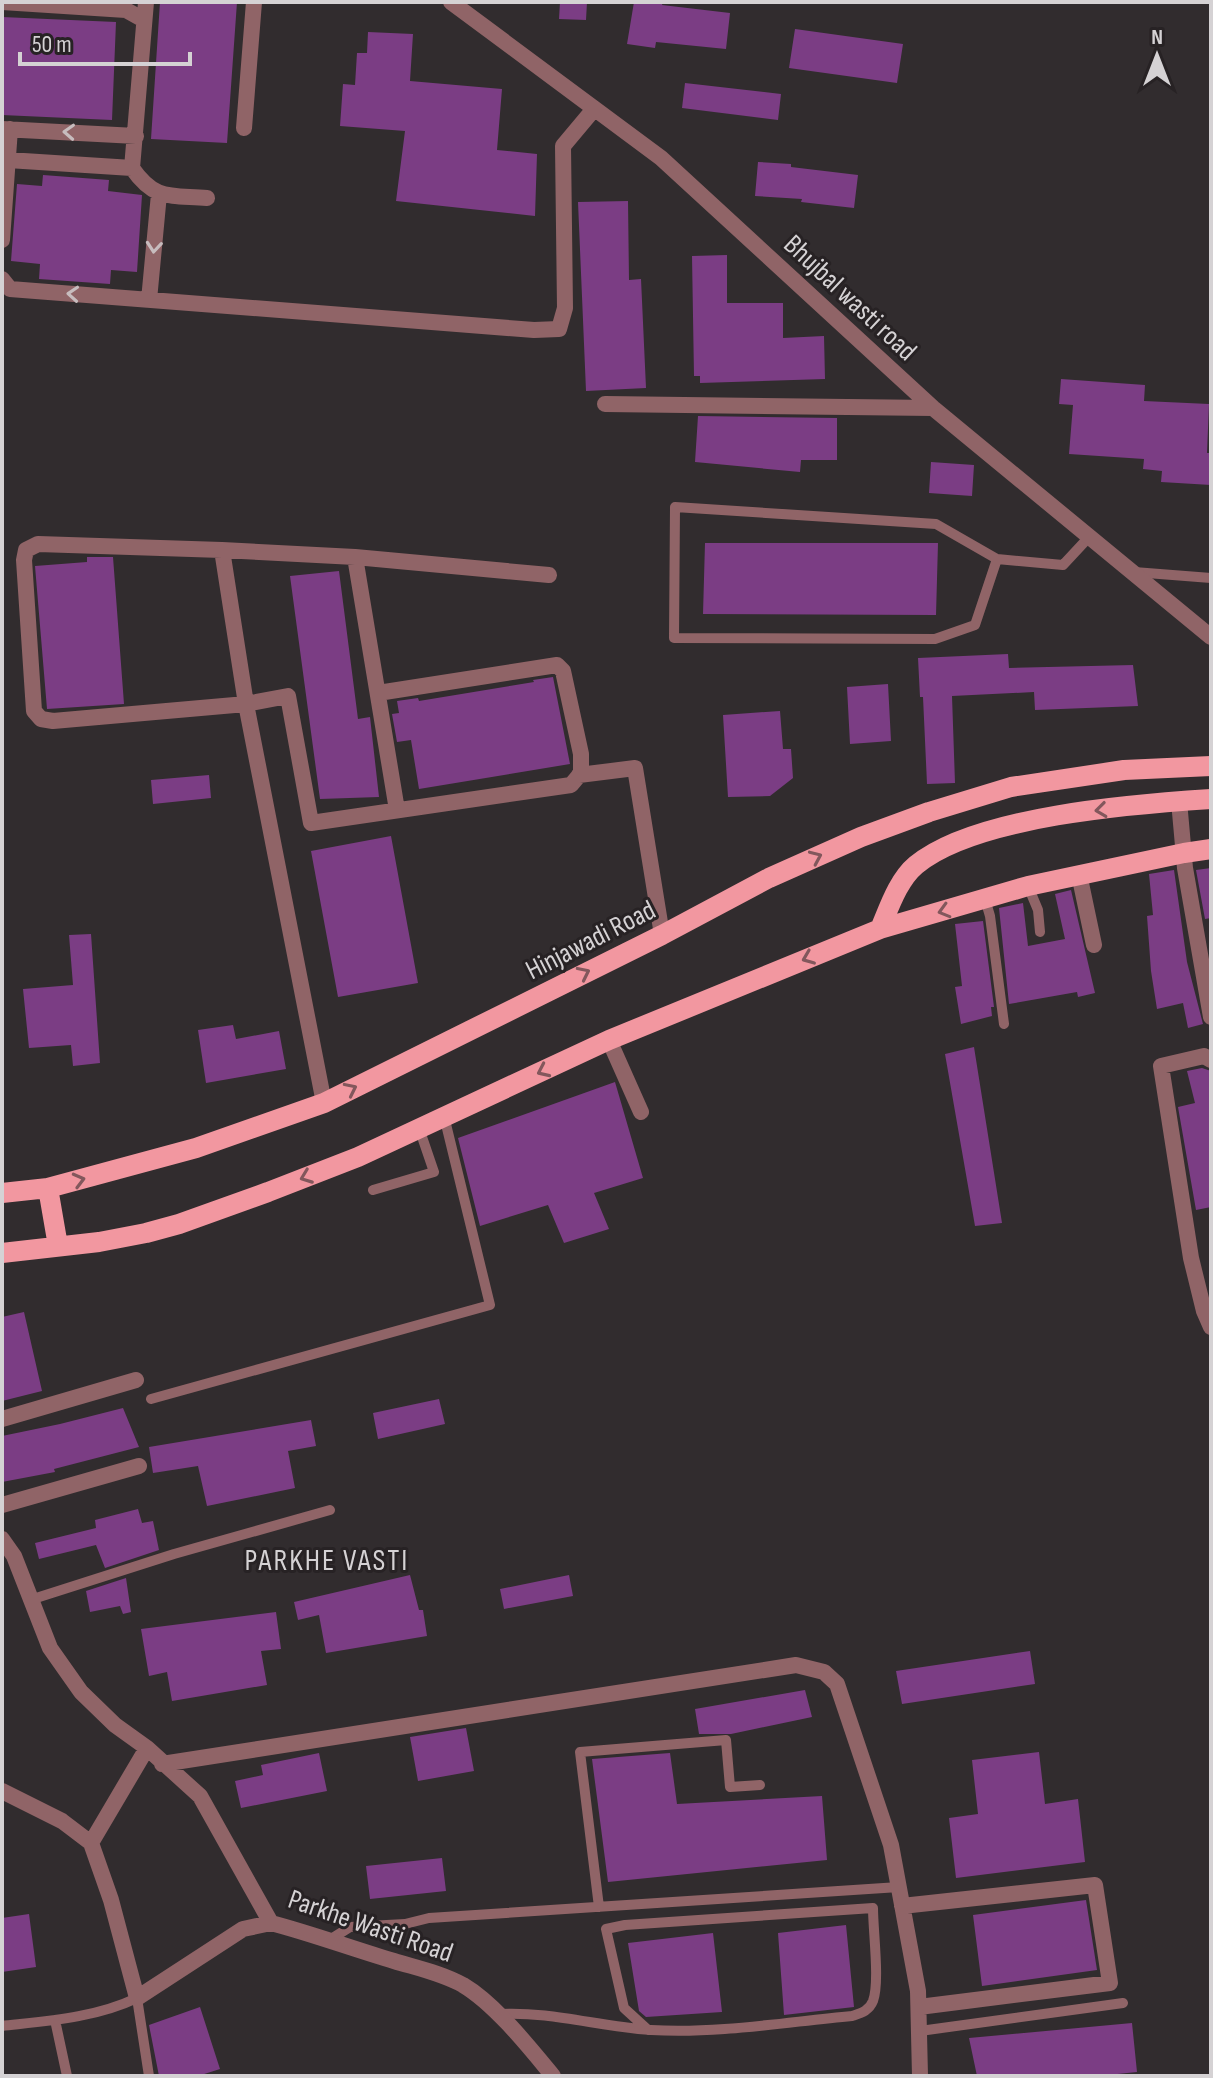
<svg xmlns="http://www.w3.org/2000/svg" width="1213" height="2078" viewBox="0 0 1213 2078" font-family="'Sofia Sans Condensed',sans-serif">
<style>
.building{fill:#7b3d84}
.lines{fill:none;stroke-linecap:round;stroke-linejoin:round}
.lane{stroke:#906467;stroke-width:10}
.street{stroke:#906467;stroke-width:16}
.primary{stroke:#f297a0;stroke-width:20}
.oneway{stroke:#c7bcbe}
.oneway2{stroke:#82575c}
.labels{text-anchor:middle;stroke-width:6;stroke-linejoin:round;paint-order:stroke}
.street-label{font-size:28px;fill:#d5d2d4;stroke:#272224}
.neighbourhood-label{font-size:30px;letter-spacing:2px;fill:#d5d2d4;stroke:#272224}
</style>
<rect width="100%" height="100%" fill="#312c2e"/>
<path class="building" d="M 160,2 L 237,2 L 227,143 L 151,139 Z
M 560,2 L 587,2 L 586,20 L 559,19 Z
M 634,2 L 663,2 L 662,5 L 730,13 L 726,49 L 656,42 L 655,48 L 627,44 Z
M 2,17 L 116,22 L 112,120 L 2,115 Z
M 795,29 L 903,44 L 897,83 L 789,68 Z
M 368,32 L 413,34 L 410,81 L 502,89 L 497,150 L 537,154 L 535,216 L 396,201 L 405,131 L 340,126 L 343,84 L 355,85 L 357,53 L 367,53 Z
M 685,83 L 781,94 L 778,120 L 682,108 Z
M 758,162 L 791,164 L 791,167 L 858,175 L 854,208 L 801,202 L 802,199 L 755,196 Z
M 43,175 L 109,180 L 108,191 L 142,195 L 137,272 L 111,270 L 110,284 L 39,279 L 40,264 L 11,261 L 17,184 L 42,186 Z
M 628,201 L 629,280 L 641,279 L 646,388 L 586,391 L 578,202 Z
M 727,255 L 727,303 L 783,303 L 783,338 L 824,336 L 825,379 L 700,383 L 700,376 L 694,376 L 692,256 Z
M 1061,379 L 1145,385 L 1144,401 L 1209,404 L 1207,453 L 1211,453 L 1211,485 L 1161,482 L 1162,471 L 1143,469 L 1144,459 L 1069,454 L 1073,405 L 1059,404 Z
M 698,416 L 837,418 L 837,460 L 801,460 L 800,472 L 695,462 Z
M 931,462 L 974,465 L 972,496 L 929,493 Z
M 705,543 L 938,543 L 936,615 L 703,614 Z
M 87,557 L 113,557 L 124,704 L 47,709 L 35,566 L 87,562 Z
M 339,571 L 358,719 L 370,717 L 379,797 L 320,799 L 290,576 Z
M 1008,654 L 1009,668 L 1133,665 L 1138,706 L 1035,710 L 1034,692 L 952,696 L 955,783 L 927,784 L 923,697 L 920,697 L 918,658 Z
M 553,677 L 570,764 L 419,789 L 411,740 L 397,742 L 392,714 L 399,713 L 397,701 L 418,698 L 419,701 L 534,682 L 533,680 Z
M 888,684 L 891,741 L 850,744 L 847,687 Z
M 780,711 L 783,749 L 791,749 L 793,778 L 770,796 L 728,797 L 723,715 Z
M 209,775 L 211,798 L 153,804 L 151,780 Z
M 391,836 L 418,983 L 338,997 L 311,851 Z
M 1211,868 L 1211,918 L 1205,919 L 1196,870 Z
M 1174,870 L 1187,962 L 1203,1024 L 1188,1028 L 1183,1003 L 1157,1009 L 1151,971 L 1147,916 L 1153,915 L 1149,874 Z
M 1071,890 L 1095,993 L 1078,997 L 1077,992 L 1009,1004 L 999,908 L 1023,903 L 1028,946 L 1065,939 L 1055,894 Z
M 983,921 L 994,1007 L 991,1007 L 992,1016 L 961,1024 L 955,987 L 962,986 L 955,924 Z
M 91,934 L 100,1063 L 73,1066 L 71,1045 L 29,1048 L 23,989 L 73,985 L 69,935 Z
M 233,1025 L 236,1039 L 279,1031 L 286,1069 L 206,1083 L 198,1030 Z
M 974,1047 L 1002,1223 L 975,1226 L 945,1054 Z
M 1202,1068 L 1211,1071 L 1211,1207 L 1196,1210 L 1178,1107 L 1195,1103 L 1187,1071 Z
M 615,1082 L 643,1178 L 594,1193 L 609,1229 L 564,1243 L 548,1205 L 480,1226 L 458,1138 Z
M 24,1312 L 42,1391 L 2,1401 L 2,1317 Z
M 439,1399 L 445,1424 L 378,1439 L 373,1413 Z
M 123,1408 L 139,1447 L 54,1469 L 55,1472 L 2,1482 L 2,1436 L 60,1424 Z
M 311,1420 L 316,1446 L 288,1451 L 295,1488 L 207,1506 L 198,1466 L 153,1473 L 149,1447 Z
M 138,1509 L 142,1523 L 153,1521 L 159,1550 L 105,1568 L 96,1545 L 39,1559 L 35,1543 L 96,1528 L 95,1520 Z
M 410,1575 L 419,1610 L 423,1610 L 427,1636 L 326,1653 L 319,1615 L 298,1620 L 294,1602 Z
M 569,1575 L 573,1596 L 504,1609 L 500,1589 Z
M 126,1578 L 131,1612 L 123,1614 L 120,1606 L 90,1612 L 86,1591 Z
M 276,1612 L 281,1649 L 261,1651 L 267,1685 L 172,1701 L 167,1672 L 149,1676 L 141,1629 Z
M 1030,1651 L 1035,1684 L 902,1704 L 896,1671 Z
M 805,1690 L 812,1717 L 731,1734 L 699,1734 L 695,1709 Z
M 466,1728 L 474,1771 L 418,1781 L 410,1737 Z
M 1039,1752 L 1045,1804 L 1078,1799 L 1085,1862 L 956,1878 L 949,1818 L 978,1814 L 972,1760 Z
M 319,1753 L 327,1791 L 241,1808 L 235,1781 L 263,1775 L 261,1765 Z
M 670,1753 L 677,1804 L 822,1796 L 827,1860 L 608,1882 L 592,1759 Z
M 442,1858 L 446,1891 L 370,1899 L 366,1866 Z
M 1086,1900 L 1097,1970 L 982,1986 L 973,1915 Z
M 29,1914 L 36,1967 L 2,1972 L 2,1918 Z
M 846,1925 L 854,2007 L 784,2015 L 778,1933 Z
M 713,1933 L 722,2012 L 646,2017 L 639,2011 L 628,1943 Z
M 200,2007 L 220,2069 L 198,2076 L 159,2076 L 149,2025 Z
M 1132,2023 L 1137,2072 L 1098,2076 L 977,2076 L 969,2038 Z"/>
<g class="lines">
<path class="lane" d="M 997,559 L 975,625 L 935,639 L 674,638 L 675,507 L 936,524 L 997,559 L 1063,565 L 1090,536
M 1134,572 L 1211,578
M 1028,886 L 1038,910 L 1040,932
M 985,899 L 990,916 L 1004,1024
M 373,1190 L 434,1172 L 419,1128
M 151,1399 L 490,1305 L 444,1116
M 33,1599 L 174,1554 L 330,1510
M 599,1907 L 580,1752 L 726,1740 L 730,1787 L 760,1785
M 331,1939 L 350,1927 L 405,1924 L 429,1918 L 899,1887
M 499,2014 C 551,2011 600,2027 651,2030 C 717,2034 786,2022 852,2016 C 861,2013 869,2011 873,2001 C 880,1982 873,1931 873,1908 L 625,1925 L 606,1929 L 624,2008 L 648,2030
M 55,2020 L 67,2076
M 2,2026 C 47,2021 95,2018 137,1998 L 149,2076
M 920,2031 L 1123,2003"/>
<path class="street" d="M 2,2 L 126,10 L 144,20
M 146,2 L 132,168 C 155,201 170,195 207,198
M 451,2 L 661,158 L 933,408 L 1211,637
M 244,128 L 254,2
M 2,129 L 136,136
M 8,160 L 132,168
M 2,240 L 10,129
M 2,279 L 10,289 L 534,330 L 559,329 L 565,308 L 563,146 L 594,109
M 149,300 L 159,194
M 605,404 L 933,408
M 222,550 L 355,557 L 549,575
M 355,557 L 397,810
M 579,775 L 635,768 L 662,935
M 1179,801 L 1185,868 L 1211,1017
M 1079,874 L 1094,945
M 609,1040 L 641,1112
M 1211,1060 L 1204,1056 L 1161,1066 L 1191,1258 L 1204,1311 L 1211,1327
M 324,1103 L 246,704 L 222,550 L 38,544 L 26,550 L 24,560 L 34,711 L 41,719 L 53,721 L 246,704 L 288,696 L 311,823 L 571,785 L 581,773 L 581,754 L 563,671 L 557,665 L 378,693
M 2,1419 L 136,1380
M 2,1505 L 139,1466
M 2,1539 L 14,1556 L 50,1648 L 81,1692 L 115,1725 L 147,1748 L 200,1796 L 271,1923 C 313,1934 353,1949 394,1961 C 417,1968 441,1973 463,1985 C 495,2004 529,2047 553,2076
M 162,1764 L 796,1665 L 824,1672 L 837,1684 L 891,1845 L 918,1991 L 920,2076
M 2,1791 L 62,1821 L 91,1843 L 111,1900 L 137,1998 L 243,1929 L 271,1923
M 91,1843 L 147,1748
M 902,1906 L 1095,1885 L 1110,1983 L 919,2007"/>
<path class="primary" d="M 880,929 C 889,908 898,880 916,865 C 975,816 1134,804 1211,799
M 48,1188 L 58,1246
M 2,1193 L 48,1188 L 196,1148 L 324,1103 L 662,935 L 769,878 L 861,837 L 929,812 L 1011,787 L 1124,770 L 1211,766
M 2,1253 L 99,1242 L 146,1233 L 179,1224 L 268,1192 L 358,1157 L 609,1040 L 880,929 L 1028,886 L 1184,853 L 1211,849"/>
</g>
<defs><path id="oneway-chevron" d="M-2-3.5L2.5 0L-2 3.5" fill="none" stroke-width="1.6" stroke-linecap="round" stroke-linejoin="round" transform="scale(2)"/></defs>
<g class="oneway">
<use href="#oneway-chevron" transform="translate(69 132) rotate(-177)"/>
<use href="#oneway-chevron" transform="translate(154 247) rotate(95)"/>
<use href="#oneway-chevron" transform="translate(73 294) rotate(-176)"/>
</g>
<g class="oneway2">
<use href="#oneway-chevron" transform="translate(1101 810) rotate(173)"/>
<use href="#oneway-chevron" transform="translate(816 857) rotate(-24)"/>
<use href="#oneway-chevron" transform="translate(944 911) rotate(164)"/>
<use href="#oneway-chevron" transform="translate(808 958) rotate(158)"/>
<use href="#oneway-chevron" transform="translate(584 973) rotate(-26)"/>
<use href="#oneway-chevron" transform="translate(543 1071) rotate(155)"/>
<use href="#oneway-chevron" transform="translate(351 1089) rotate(-26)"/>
<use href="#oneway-chevron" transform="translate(306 1177) rotate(159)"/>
<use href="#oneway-chevron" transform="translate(79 1180) rotate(-15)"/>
</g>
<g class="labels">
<g class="street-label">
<text transform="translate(851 297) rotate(43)" y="10">Bhujbal wasti road</text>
<text transform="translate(590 939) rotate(-27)" y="10">Hinjawadi Road</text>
<text transform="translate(371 1925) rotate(19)" y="10">Parkhe Wasti Road</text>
</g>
<g class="neighbourhood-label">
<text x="327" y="1570">PARKHE VASTI</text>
</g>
</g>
<rect width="1213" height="2078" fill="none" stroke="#d5d2d4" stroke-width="8"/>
<g transform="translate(1157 56)" stroke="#272224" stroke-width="6" paint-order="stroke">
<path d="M0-6L14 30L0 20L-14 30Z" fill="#d5d2d4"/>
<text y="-12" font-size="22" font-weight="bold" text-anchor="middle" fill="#d5d2d4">N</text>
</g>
<path d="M20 52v12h170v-12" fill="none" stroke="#d5d2d4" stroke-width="4"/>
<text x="32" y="52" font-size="24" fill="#d5d2d4" stroke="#272224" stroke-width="6" paint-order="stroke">50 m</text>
</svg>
